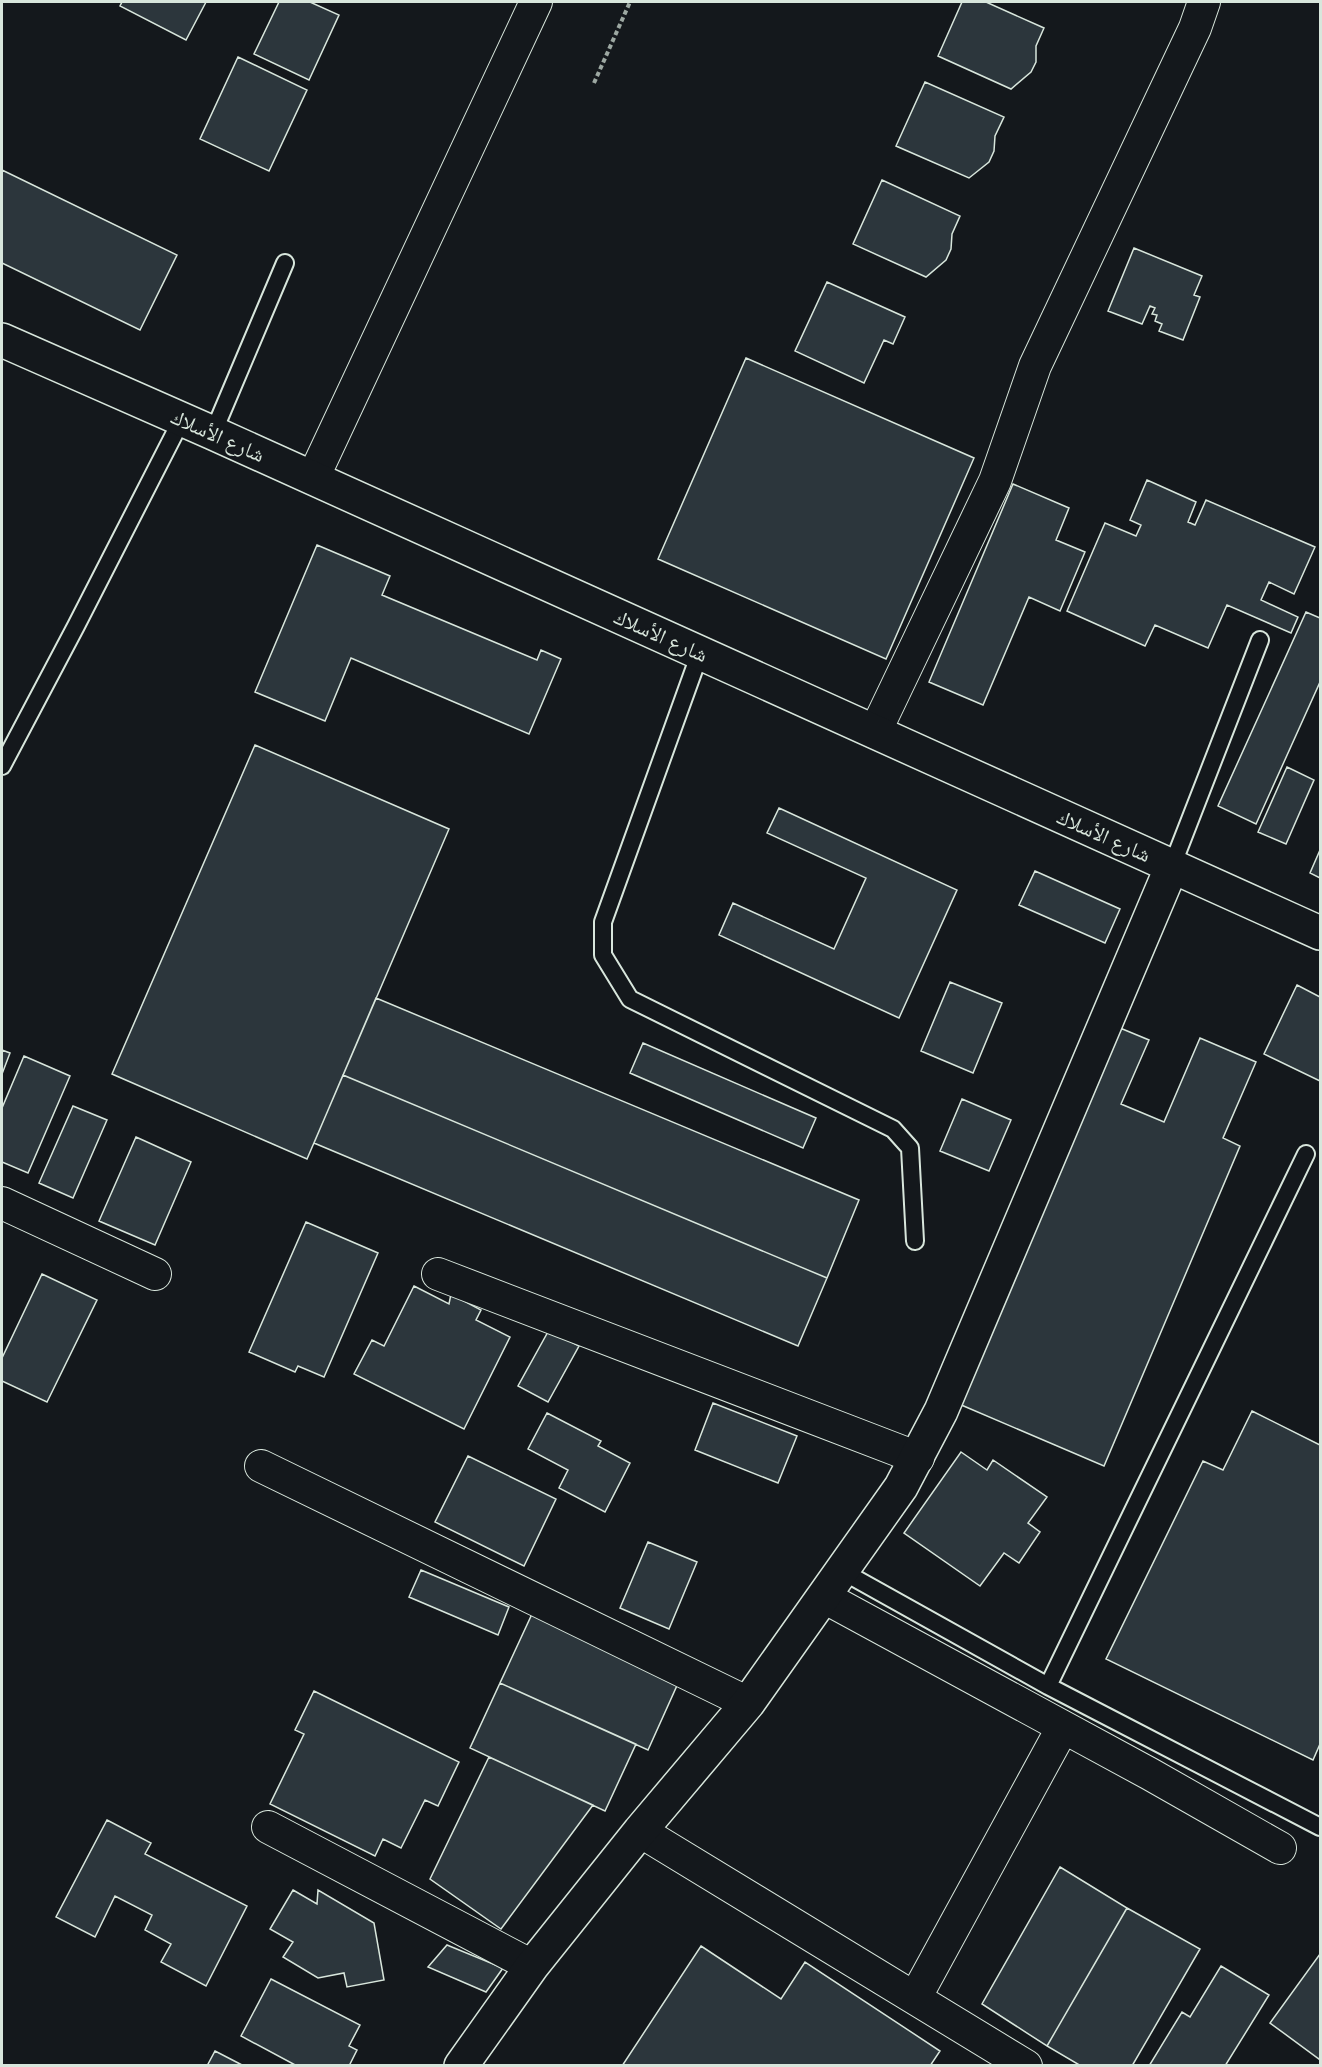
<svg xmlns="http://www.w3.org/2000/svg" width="1322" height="2067" viewBox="0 0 1322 2067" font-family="Poppins,'Noto Naskh Arabic',sans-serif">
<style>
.building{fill:#2c363c;stroke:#d8e6dc;stroke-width:1.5}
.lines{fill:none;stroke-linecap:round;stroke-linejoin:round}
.lane-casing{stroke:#d8e6dc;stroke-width:20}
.street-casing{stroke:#d8e6dc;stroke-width:34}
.secondary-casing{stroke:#d8e6dc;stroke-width:36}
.path{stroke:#9da8a2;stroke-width:4;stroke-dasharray:4.5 3;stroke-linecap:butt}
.lane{stroke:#14181c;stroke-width:16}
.street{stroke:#14181c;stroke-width:32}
.secondary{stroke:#14181c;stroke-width:33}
.labels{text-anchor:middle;stroke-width:4.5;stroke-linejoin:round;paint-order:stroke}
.street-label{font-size:21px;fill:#d8e6dc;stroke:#14181c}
</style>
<rect width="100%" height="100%" fill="#14181c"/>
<path class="building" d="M 122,2 L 206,2 L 186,40 L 120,6 Z
M 279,2 L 310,2 L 339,15 L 309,80 L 254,54 Z
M 962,2 L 986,2 L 1044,28 L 1036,46 L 1036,62 L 1031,72 L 1011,89 L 938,56 Z
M 238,57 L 307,90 L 269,171 L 200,139 Z
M 925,82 L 1004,117 L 995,136 L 994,151 L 989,162 L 969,178 L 896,146 Z
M 2,170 L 177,255 L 140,330 L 2,263 Z
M 882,180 L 960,216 L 952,234 L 951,249 L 946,260 L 926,277 L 853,244 Z
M 1134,248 L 1202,276 L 1194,295 L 1200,297 L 1183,340 L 1159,331 L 1162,324 L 1155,321 L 1157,315 L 1152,314 L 1155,308 L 1150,306 L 1142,324 L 1108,311 Z
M 827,282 L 905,317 L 893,344 L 884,340 L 864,383 L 795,351 Z
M 746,358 L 974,458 L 886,659 L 658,559 Z
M 1147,480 L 1196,502 L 1188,522 L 1195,525 L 1206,500 L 1315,547 L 1294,594 L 1269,582 L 1261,600 L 1298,617 L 1291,633 L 1227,605 L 1208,648 L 1155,625 L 1145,646 L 1067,611 L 1105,523 L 1136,536 L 1141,525 L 1130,520 Z
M 1013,484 L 1069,508 L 1056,540 L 1085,552 L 1060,611 L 1029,597 L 983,705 L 929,682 Z
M 317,545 L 390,576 L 382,595 L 537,660 L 541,650 L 561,659 L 529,734 L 351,658 L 325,721 L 255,692 Z
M 1306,612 L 1320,618 L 1320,682 L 1256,824 L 1218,806 Z
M 255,745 L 449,829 L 307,1159 L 112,1074 Z
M 1287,767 L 1314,780 L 1286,844 L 1258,832 Z
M 779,808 L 957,890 L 899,1018 L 719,935 L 733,903 L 834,949 L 866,878 L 767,833 Z
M 1320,850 L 1320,878 L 1310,873 Z
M 1035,871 L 1120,909 L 1105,943 L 1019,905 Z
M 950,982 L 1002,1003 L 973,1073 L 921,1051 Z
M 1297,985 L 1320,997 L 1320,1081 L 1264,1054 Z
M 376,998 L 859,1200 L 827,1278 L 343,1075 Z
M 1120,1028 L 1149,1040 L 1121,1104 L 1164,1122 L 1200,1038 L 1256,1062 L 1223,1138 L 1240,1146 L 1104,1466 L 959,1404 Z
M 643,1043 L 816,1118 L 803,1148 L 630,1073 Z
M 2,1050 L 10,1053 L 2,1074 Z
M 24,1056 L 70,1076 L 28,1173 L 2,1162 L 2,1108 Z
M 343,1075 L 827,1278 L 798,1346 L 314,1143 Z
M 962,1099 L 1011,1120 L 989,1171 L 940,1151 Z
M 73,1106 L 107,1120 L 73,1198 L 39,1183 Z
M 136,1137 L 191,1162 L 155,1245 L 99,1221 Z
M 306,1222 L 378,1253 L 324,1377 L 298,1366 L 295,1372 L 249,1352 Z
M 42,1274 L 97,1300 L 47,1402 L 2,1381 L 2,1358 Z
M 414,1286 L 449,1304 L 451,1294 L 481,1310 L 476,1320 L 510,1337 L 464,1429 L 354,1374 L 372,1340 L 384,1346 Z
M 549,1330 L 579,1346 L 548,1402 L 518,1386 Z
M 713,1403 L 797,1436 L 778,1483 L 695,1450 Z
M 1252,1411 L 1320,1445 L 1320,1744 L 1313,1760 L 1106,1659 L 1203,1461 L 1223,1470 Z
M 547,1413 L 601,1441 L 598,1446 L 630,1463 L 605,1512 L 559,1488 L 568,1470 L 528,1449 Z
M 961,1452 L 987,1470 L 993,1460 L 1047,1497 L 1028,1523 L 1040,1532 L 1019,1563 L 1004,1553 L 980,1586 L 904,1533 Z
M 468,1456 L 556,1499 L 524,1566 L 435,1522 Z
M 648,1542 L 697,1562 L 669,1629 L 620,1608 Z
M 421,1570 L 509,1607 L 498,1635 L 409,1597 Z
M 532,1614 L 679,1681 L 648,1750 L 500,1683 Z
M 500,1683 L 636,1744 L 605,1811 L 470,1748 Z
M 314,1691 L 459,1762 L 438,1806 L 425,1800 L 401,1848 L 383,1839 L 375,1856 L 270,1804 L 304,1734 L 295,1730 Z
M 489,1757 L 593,1805 L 501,1929 L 430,1879 Z
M 107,1820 L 151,1843 L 145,1854 L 247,1906 L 206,1986 L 161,1962 L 171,1944 L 145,1930 L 152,1915 L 115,1896 L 95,1937 L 56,1917 Z
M 1060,1867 L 1127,1908 L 1047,2046 L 982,2004 Z
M 293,1890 L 317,1904 L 318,1890 L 374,1923 L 384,1980 L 347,1987 L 344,1973 L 318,1978 L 283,1957 L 293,1942 L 270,1929 Z
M 1127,1908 L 1200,1949 L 1132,2066 L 1081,2066 L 1047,2046 Z
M 447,1945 L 503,1968 L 486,1992 L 428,1967 Z
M 701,1946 L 781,1999 L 805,1962 L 940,2051 L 930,2066 L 622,2066 Z
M 1320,1954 L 1320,2057 L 1319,2059 L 1270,2023 Z
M 1221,1966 L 1269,1995 L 1225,2066 L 1149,2066 L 1182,2012 L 1190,2017 Z
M 271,1979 L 360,2025 L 349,2046 L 357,2050 L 349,2066 L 297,2066 L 241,2036 Z
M 215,2051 L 244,2066 L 207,2066 Z"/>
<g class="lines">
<g class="lane-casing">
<path id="lane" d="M 213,433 L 285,263
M 700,653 L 603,922 L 603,955 L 630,999 L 893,1129 L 910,1148 L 915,1241
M 2,766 L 76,626 L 182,419
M 1172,866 L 1260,640
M 842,1571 L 1048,1686 L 1320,1827
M 1048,1686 L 1306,1154"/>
</g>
<g class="street-casing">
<path id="street" d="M 313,478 L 536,2
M 875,732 L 995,481 L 1035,366 L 1195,28 L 1204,2
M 2,1203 L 155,1274
M 438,1274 L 918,1458
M 261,1466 L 748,1703
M 824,1597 L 1150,1774 L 1280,1848
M 268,1827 L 532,1966
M 640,1831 L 1026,2066
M 915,1998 L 1063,1727"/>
</g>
<g class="secondary-casing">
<path id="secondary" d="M 2,340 L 213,433 L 1320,933
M 461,2066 L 532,1966 L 640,1831 L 748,1703 L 901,1487 L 941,1411 L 1172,866"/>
</g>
<path class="path" d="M 594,83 L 630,2"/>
<use href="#lane" class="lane"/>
<use href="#street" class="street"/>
<use href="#secondary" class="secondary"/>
</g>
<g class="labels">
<g class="street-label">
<text transform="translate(218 436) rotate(24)" y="7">شارع الأسلاك</text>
<text transform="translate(661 636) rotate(24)" y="7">شارع الأسلاك</text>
<text transform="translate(1104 836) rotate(24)" y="7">شارع الأسلاك</text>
</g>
</g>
<rect width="1322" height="2067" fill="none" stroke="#d8e6dc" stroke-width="6"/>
</svg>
